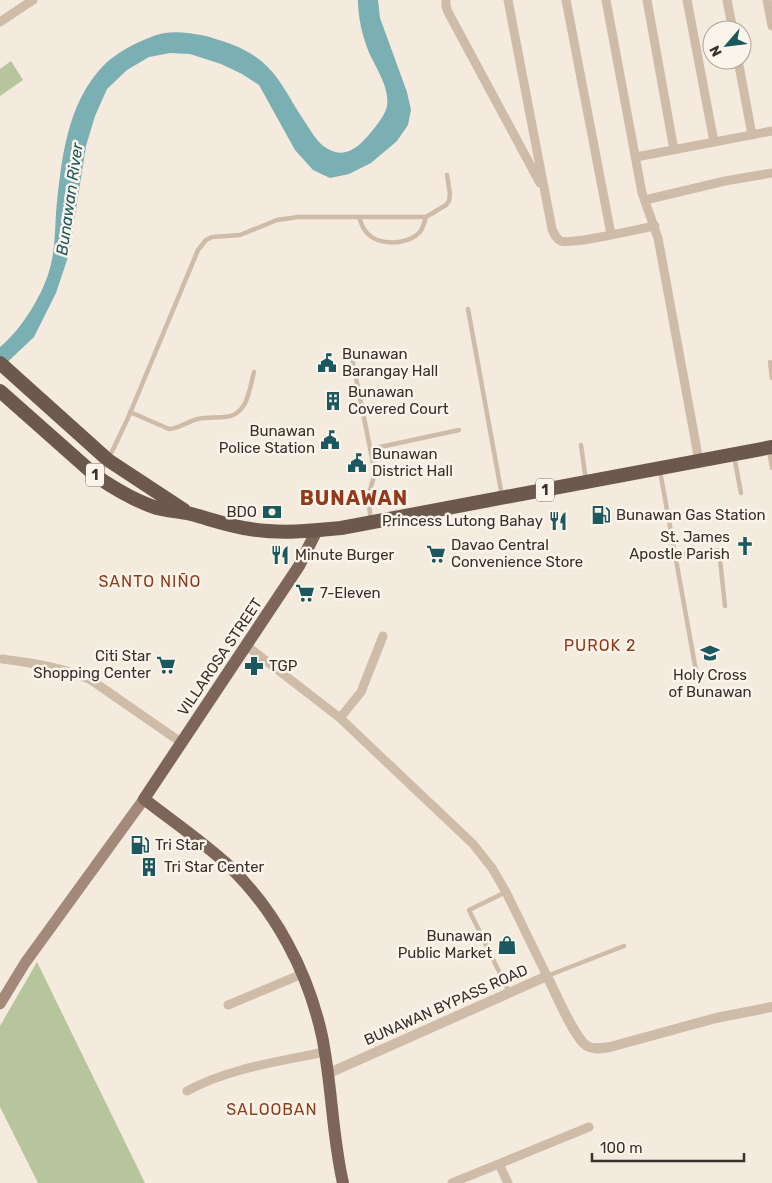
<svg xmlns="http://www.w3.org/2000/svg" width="772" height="1183" viewBox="0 0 772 1183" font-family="Rubik,sans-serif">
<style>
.green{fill:#b6c59c}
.water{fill:#7aafb4}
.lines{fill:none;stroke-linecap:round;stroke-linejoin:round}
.service{stroke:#cebba8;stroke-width:4.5}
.minor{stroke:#cebba8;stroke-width:9}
.tertiary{stroke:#cebba8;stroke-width:10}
.secondary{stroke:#a28979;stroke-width:11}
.primary{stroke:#7d6659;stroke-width:12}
.trunk{stroke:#6c584c;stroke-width:14}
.labels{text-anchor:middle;stroke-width:5;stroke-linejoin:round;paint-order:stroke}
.shield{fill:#fbf4ea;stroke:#746a63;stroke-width:1}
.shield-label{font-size:14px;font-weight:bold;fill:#3a2f29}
.poi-label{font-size:15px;fill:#3a2f29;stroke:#fbf4ea;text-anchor:start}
.street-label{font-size:15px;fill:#3a2f29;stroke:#fbf4ea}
.water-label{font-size:16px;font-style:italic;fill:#1b585f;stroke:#fbf4ea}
.neighbourhood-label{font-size:16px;letter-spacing:1px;fill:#903b1b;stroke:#fbf4ea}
.district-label{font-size:20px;font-weight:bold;letter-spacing:1px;fill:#903b1b;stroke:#fbf4ea}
</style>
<rect width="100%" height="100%" fill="#f4eadd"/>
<path class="green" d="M 11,61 L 23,80 L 0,96 L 0,69 Z
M 37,962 L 145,1183 L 38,1183 L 0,1107 L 0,1026 Z"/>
<path class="water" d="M 358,0 L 378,0 L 380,18 L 407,92 L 411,110 L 408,125 L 397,141 L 371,163 L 349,174 L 330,178 L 313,170 L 295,150 L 259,85 L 242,74 L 221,64 L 190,54 L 170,53 L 149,57 L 127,70 L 107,89 L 95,116 L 86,146 L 69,254 L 56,293 L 34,337 L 0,369 L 0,347 C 22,329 45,292 51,264 C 55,248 55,229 56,213 C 61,162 66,104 104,65 C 116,53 135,43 151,37 C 167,30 184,32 201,35 C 212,37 221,41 231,44 C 275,61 281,86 305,122 C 311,131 318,144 328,149 C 349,161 364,141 376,126 C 380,121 386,112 387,106 C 390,87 375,67 368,50 C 362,34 358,17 358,0 Z"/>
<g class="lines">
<path class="service" d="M 359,217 C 361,223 363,230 368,234 C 380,246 408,245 420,232 C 423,228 424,223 426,217
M 468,309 L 502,496
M 352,358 L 375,473 L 368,497 L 371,521
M 770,362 L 772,378
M 130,412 L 169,429 C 179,429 188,421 198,419 C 207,417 216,418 225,417 C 248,415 249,390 254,372
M 581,445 L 586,481
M 371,449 L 459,430
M 769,450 L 772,468
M 734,456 L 741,493
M 660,471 L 696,671
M 97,475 L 108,460 L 128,418 L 198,250 L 206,240 L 212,237 L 240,235 L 277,220 L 298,217 L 426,217 L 446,205 L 449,201 L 450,194 L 447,175
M 675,555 L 719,550 L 725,606
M 506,892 L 469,910 L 509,992
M 547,976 L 624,946"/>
<path class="minor" d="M 446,0 L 446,6 L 448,12 L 540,183
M 508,0 L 552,229 C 554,234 556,239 561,241 C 572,245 639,229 655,226
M 566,0 L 611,234
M 606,0 L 642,193 L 658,238 L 699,461
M 647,0 L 674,150
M 687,0 L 714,142
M 727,0 L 733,30
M 767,0 L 772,26
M 0,22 L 33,0
M 738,60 L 752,135
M 636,157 L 772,131
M 645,200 L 725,181 L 772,173
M 247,646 L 340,718 L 473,844 L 492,868 L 506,892 L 547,976
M 2,659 C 33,663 62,667 91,680 L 182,743
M 340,718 L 361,692 L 383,636
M 228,1005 L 302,974
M 187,1091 C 229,1068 278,1062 324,1052
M 499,1164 L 508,1183
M 452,1183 L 589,1127"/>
<path class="tertiary" d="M 327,1074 L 547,976 C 555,991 574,1038 587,1046 C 594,1050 602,1048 610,1047 L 716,1018 L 772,1007"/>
<path class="secondary" d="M 0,1004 L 25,963 L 144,799"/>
<path class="primary" d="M 317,530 L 299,566 L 144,799 C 171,820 203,842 228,865 C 276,911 308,972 322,1036 C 332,1085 332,1135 343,1183"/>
<path class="trunk" d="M 0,363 L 108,460 L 184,510
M 0,391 L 96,476 C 115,489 135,501 157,508 C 168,511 180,511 191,514 C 210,519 229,526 250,529 C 280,534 311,531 341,528 L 772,447"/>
</g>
<defs>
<g id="civic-bare" transform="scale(1.5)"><path d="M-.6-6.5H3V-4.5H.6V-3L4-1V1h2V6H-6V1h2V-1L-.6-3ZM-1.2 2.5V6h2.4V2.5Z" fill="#1b585f" stroke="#fbf4ea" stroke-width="2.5" paint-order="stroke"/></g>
<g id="building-bare" transform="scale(1.5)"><path d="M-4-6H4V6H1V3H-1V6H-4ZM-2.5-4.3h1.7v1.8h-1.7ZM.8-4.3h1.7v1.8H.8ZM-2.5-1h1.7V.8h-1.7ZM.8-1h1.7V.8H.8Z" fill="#1b585f" stroke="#fbf4ea" stroke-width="2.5" paint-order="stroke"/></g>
<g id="bank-bare" transform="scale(1.5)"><path d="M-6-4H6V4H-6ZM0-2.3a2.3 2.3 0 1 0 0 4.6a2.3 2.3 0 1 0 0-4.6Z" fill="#1b585f" stroke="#fbf4ea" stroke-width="2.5" paint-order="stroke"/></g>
<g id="fuel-bare" transform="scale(1.5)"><path d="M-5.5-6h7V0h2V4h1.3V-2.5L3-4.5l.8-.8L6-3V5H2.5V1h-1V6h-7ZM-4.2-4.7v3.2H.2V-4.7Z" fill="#1b585f" stroke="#fbf4ea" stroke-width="2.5" paint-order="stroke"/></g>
<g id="restaurant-bare" transform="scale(1.5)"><path d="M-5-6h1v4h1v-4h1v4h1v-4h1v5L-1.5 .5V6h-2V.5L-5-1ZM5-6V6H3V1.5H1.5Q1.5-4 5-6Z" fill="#1b585f" stroke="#fbf4ea" stroke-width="2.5" paint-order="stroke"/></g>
<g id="church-bare" transform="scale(1.5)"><path d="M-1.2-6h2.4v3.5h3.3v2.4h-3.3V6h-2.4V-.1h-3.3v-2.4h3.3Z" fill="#1b585f" stroke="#fbf4ea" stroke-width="2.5" paint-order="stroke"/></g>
<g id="supermarket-bare" transform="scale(1.5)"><path d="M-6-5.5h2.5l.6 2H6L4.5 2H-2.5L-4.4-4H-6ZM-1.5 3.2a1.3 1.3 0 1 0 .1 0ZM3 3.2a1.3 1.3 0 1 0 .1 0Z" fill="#1b585f" stroke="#fbf4ea" stroke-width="2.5" paint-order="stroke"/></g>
<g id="school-bare" transform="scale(1.5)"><path d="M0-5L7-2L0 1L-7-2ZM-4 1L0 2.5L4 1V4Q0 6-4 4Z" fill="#1b585f" stroke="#fbf4ea" stroke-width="2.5" paint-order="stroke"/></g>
<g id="pharmacy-bare" transform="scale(1.5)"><path d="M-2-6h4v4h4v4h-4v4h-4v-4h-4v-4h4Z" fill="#1b585f" stroke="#fbf4ea" stroke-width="2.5" paint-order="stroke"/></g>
<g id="shop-bare" transform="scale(1.5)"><path d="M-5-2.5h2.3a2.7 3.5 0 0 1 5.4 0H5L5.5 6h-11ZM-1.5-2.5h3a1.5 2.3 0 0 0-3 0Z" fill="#1b585f" stroke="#fbf4ea" stroke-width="2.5" paint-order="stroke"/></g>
</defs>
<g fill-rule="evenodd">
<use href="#civic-bare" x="327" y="363"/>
<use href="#building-bare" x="333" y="401"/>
<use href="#civic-bare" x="330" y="440"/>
<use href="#civic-bare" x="357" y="463"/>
<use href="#bank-bare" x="272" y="512"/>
<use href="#fuel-bare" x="601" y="515"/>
<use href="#restaurant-bare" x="558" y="521"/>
<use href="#church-bare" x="745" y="546"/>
<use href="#supermarket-bare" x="436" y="554"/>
<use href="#restaurant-bare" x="280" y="555"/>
<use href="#supermarket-bare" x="305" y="593"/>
<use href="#school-bare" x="710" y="653"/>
<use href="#supermarket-bare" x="166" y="665"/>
<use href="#pharmacy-bare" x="254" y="666"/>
<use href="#fuel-bare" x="140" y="845"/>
<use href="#building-bare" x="149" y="867"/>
<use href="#shop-bare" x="507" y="945"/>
</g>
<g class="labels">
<g class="shield">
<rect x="86" y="463.5" width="18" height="23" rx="4"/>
<rect x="536" y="478.5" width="18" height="23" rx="4"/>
</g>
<g class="shield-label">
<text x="95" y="480">1</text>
<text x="545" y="495">1</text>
</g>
<g class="poi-label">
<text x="342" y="359">Bunawan<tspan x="342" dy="17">Barangay Hall</tspan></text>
<text x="348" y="397">Bunawan<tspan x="348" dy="17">Covered Court</tspan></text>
<text x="315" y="436" text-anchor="end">Bunawan<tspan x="315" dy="17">Police Station</tspan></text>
<text x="372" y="459">Bunawan<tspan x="372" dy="17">District Hall</tspan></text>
<text x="257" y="517" text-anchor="end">BDO</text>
<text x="616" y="520">Bunawan Gas Station</text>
<text x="543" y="526" text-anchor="end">Princess Lutong Bahay</text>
<text x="730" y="542" text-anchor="end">St. James<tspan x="730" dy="17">Apostle Parish</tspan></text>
<text x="451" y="550">Davao Central<tspan x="451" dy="17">Convenience Store</tspan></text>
<text x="295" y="560">Minute Burger</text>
<text x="320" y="598">7-Eleven</text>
<text x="151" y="661" text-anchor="end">Citi Star<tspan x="151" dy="17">Shopping Center</tspan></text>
<text x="269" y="671">TGP</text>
<text x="710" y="680" text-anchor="middle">Holy Cross<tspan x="710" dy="17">of Bunawan</tspan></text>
<text x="155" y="850">Tri Star</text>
<text x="164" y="872">Tri Star Center</text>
<text x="492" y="941" text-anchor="end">Bunawan<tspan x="492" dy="17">Public Market</tspan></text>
</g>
<g class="street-label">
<text transform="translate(220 657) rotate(-56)" y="5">VILLAROSA STREET</text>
<text transform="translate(446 1005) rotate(-24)" y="5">BUNAWAN BYPASS ROAD</text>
</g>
<g class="water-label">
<text transform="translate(69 199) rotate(-82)" y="6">Bunawan River</text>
</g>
<g class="neighbourhood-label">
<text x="150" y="587">SANTO NIÑO</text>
<text x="600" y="651">PUROK 2</text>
<text x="272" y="1115">SALOOBAN</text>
</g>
<g class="district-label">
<text x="354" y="505">BUNAWAN</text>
</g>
</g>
<g transform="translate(727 45) rotate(242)"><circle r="24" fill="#fbf4ea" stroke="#aea59d"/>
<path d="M0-4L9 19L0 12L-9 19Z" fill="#1b585f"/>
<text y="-8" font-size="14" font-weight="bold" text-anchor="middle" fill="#3a2f29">N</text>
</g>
<path d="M592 1153v8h152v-8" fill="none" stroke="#3a2f29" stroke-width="2.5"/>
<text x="600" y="1153" font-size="15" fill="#3a2f29" stroke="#fbf4ea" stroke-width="4" paint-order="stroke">100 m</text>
</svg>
